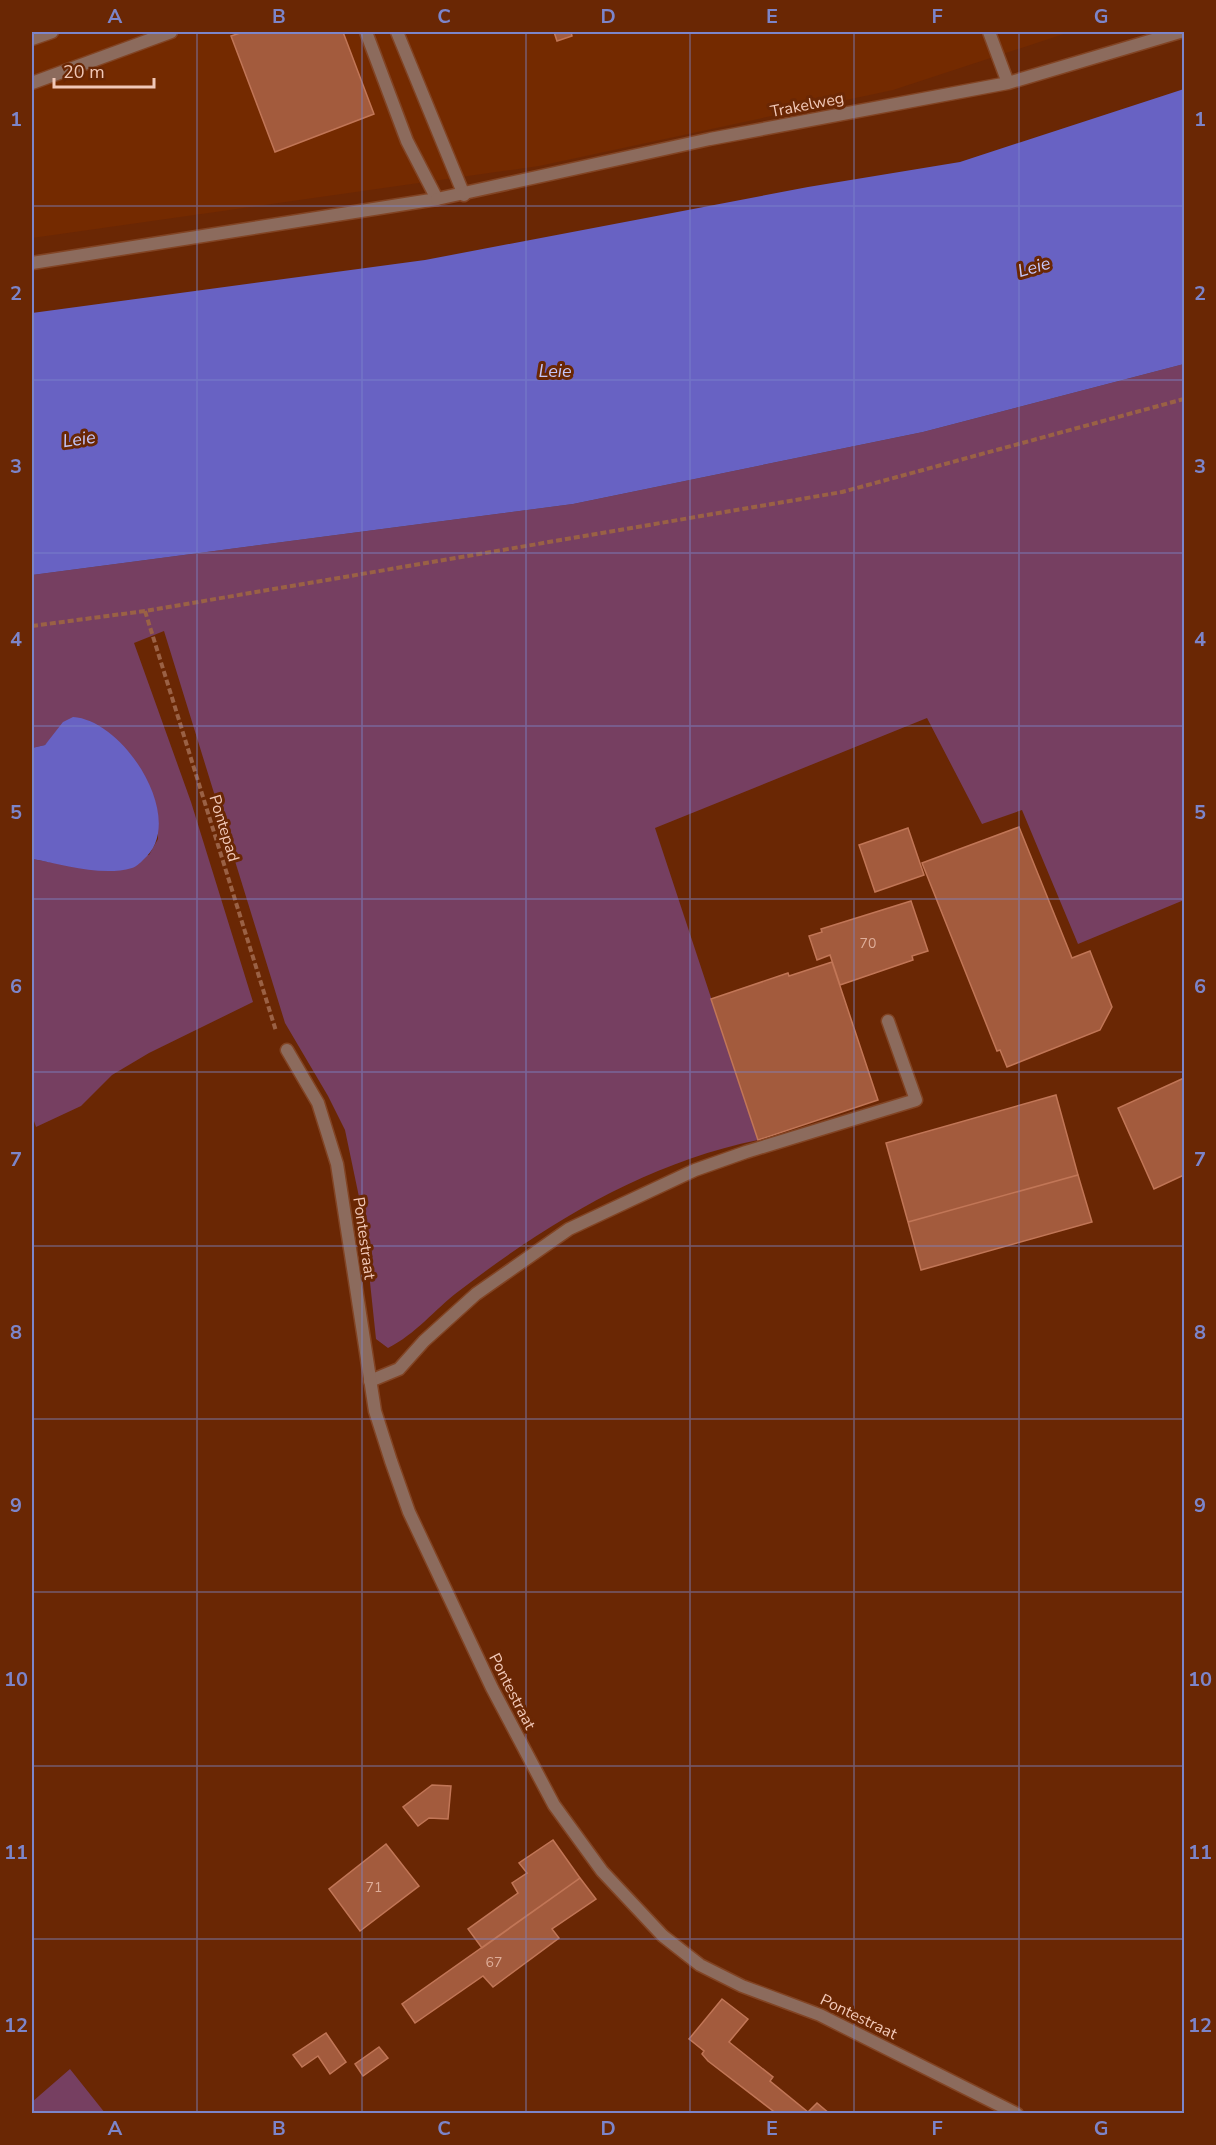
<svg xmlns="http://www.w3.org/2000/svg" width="1216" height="2145" viewBox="0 0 1216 2145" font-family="'Nunito Sans',sans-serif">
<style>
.built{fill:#742a00}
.green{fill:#763f61}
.water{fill:#6862c3}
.building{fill:#a35b3d;stroke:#c17657;stroke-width:1.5}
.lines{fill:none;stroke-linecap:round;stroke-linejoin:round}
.service-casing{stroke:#824424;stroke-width:15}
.minor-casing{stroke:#824424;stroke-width:15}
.path{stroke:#9a6145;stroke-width:4;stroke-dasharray:6 3;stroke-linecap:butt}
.service{stroke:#8c6b5d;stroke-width:12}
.minor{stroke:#8c6b5d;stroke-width:12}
.grid{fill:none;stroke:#7c85ca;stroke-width:1.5;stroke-opacity:0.55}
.labels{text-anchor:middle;stroke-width:6;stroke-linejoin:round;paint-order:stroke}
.number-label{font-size:14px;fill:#dead99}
.street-label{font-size:16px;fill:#f1c8b8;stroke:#6a2704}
.water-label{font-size:18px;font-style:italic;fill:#c5c6f9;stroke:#6a2704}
.neatline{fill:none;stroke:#7c85ca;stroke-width:2}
.grid-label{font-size:20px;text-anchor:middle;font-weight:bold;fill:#7c85ca}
</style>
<rect width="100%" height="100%" fill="#6a2704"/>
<path class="built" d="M 32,32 L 1070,32 L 893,90 L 539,166 L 32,238 Z"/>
<path class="green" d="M 1184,364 L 1184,900 L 1078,944 L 1022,810 L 982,824 L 927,718 L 655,828 L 758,1140 C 646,1163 549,1222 459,1291 C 434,1310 416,1334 388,1348 L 376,1339 L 363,1216 L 345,1130 L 328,1096 L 285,1023 L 164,631 L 134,643 L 191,802 L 253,1002 L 149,1053 L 112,1075 L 81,1106 L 36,1127 L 32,1115 L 32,859 L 54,863 L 149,855 L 158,839 L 158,816 L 55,735 L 45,745 L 32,748 L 32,575 L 573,504 L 923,432 Z
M 70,2069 L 105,2113 L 32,2113 L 32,2102 Z"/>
<path class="water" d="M 1184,89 L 1184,364 L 923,432 L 573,504 L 32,575 L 32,313 L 425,260 L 808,187 L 960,162 Z
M 73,717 C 125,720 189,822 143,860 C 140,863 136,867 132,868 C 101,877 62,864 32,859 L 32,748 L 45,745 L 63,722 Z"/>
<path class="building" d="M 243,32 L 343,32 L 374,114 L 275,152 L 231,36 Z
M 554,32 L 571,32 L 572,36 L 557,41 Z
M 1019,827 L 1072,958 L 1090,951 L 1112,1007 L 1100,1030 L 1007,1067 L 1000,1050 L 997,1051 L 922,863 Z
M 908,828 L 924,875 L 875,892 L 859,845 Z
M 911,901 L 928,951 L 912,956 L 913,960 L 840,985 L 830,955 L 817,960 L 809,936 L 822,932 L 821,929 Z
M 832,962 L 878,1100 L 758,1140 L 711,999 L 788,973 L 789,976 Z
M 1184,1078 L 1184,1175 L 1154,1189 L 1118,1108 Z
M 1056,1095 L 1078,1175 L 908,1222 L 886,1143 Z
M 1078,1175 L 1092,1222 L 921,1270 L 908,1222 Z
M 432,1785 L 451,1786 L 448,1819 L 429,1818 L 418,1826 L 403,1807 Z
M 553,1840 L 580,1878 L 482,1948 L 468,1929 L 518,1893 L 512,1883 L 527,1873 L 519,1863 Z
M 386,1844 L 419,1886 L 360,1931 L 329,1889 Z
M 580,1878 L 596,1899 L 552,1929 L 559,1938 L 493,1987 L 483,1976 L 415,2023 L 402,2004 Z
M 722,1999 L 748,2019 L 729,2042 L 773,2077 L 770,2081 L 808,2112 L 817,2103 L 830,2114 L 777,2114 L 708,2061 L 702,2054 L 704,2051 L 689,2039 Z
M 326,2033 L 346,2062 L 330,2074 L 318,2056 L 302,2067 L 293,2055 Z
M 379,2047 L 388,2058 L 363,2076 L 355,2064 Z"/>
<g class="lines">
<g class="service-casing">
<path id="service" d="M 397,32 L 464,195
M 32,39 L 52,32
M 32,83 L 171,32
M 32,263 L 437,199 L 407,141 L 366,32
M 370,1381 L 399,1369 L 424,1341 L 476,1294 L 569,1229 L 695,1170 L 746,1152 L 916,1100 L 888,1021"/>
</g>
<g class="minor-casing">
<path id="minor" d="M 989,32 L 1008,83
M 437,199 L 710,139 L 1008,83 L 1180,32
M 287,1050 L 318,1103 L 337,1164 L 375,1411 L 391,1461 L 409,1512 L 492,1688 L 554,1805 L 602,1871 L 663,1936 L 700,1965 L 742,1986 L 820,2015 L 1017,2114"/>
</g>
<path class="path" d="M 145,611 L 276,1031
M 32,626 L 145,611 L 842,492 L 1184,399"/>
<use href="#service" class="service"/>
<use href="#minor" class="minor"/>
</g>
<path class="grid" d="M 197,32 L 197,2114M 362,32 L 362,2114M 526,32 L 526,2114M 690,32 L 690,2114M 854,32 L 854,2114M 1019,32 L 1019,2114M 32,206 L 1184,206M 32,380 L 1184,380M 32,553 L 1184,553M 32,726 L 1184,726M 32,899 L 1184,899M 32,1072 L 1184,1072M 32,1246 L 1184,1246M 32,1419 L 1184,1419M 32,1592 L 1184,1592M 32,1766 L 1184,1766M 32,1939 L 1184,1939"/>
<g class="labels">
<g class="number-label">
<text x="868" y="948">70</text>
<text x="374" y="1892">71</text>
<text x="494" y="1967">67</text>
</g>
<g class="street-label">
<text transform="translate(807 104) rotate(-11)" y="6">Trakelweg</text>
<text transform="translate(225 828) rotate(73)" y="6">Pontepad</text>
<text transform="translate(365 1238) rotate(82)" y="6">Pontestraat</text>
<text transform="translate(513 1691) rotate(63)" y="6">Pontestraat</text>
<text transform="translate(859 2016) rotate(26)" y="6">Pontestraat</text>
</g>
<g class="water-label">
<text transform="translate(1034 267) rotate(-16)" y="6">Leie</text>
<text x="555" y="377">Leie</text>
<text transform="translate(79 439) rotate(-8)" y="6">Leie</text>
</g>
</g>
<rect width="1216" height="2145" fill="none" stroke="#6a2704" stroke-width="66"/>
<path d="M54 78v9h100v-9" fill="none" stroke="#f1c8b8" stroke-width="3"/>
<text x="63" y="78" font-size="18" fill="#f1c8b8" stroke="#6a2704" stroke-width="4.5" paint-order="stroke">20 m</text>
<rect x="33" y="33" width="1150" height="2079" class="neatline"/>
<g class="grid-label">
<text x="115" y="23">A</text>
<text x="279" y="23">B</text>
<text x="444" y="23">C</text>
<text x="608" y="23">D</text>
<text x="772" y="23">E</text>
<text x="937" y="23">F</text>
<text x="1101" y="23">G</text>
<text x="16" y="126">1</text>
<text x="1200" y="126">1</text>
<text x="16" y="300">2</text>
<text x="1200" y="300">2</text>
<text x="16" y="473">3</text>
<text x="1200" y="473">3</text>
<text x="16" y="646">4</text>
<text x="1200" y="646">4</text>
<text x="16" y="819">5</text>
<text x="1200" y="819">5</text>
<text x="16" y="993">6</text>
<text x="1200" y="993">6</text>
<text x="16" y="1166">7</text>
<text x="1200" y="1166">7</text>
<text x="16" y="1339">8</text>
<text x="1200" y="1339">8</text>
<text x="16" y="1512">9</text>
<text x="1200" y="1512">9</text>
<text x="16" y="1686">10</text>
<text x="1200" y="1686">10</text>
<text x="16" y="1859">11</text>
<text x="1200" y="1859">11</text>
<text x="16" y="2032">12</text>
<text x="1200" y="2032">12</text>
<text x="115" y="2135">A</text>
<text x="279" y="2135">B</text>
<text x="444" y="2135">C</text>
<text x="608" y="2135">D</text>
<text x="772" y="2135">E</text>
<text x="937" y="2135">F</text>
<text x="1101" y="2135">G</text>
</g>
</svg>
